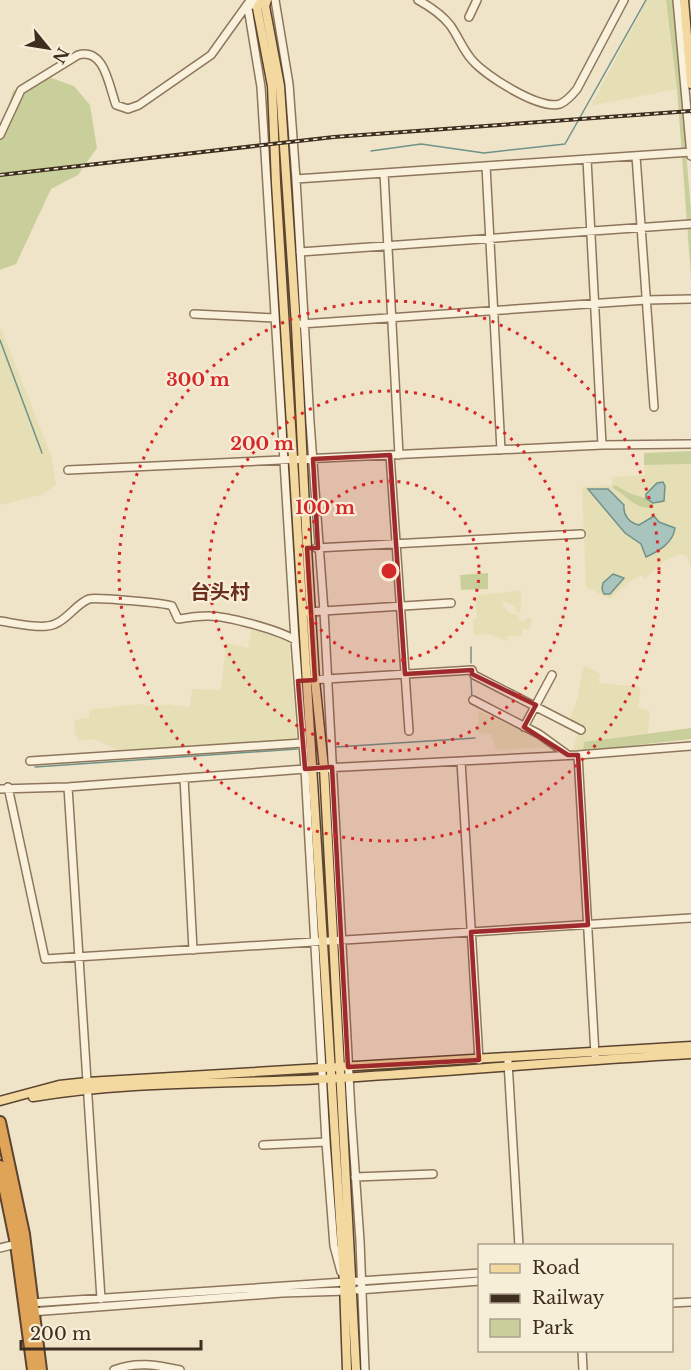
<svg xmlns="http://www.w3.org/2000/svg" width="691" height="1370" viewBox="0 0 691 1370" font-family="'Libre Baskerville','Noto Sans SC',serif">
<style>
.farmland{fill:#e6deb5}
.green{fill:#c9cf9b}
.water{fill:#a9c4bc;stroke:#6f938a;stroke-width:1.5}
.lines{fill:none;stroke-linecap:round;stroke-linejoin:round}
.stream{stroke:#6f938a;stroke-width:1.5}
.minor-casing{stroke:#8d765c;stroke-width:10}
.major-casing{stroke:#5b4430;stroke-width:11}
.highway-casing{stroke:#5b4430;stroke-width:14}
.minor{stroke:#faf1dc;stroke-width:7}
.major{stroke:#f3d9a0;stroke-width:8}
.highway{stroke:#e0a458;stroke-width:10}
.rail-casing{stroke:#3d2e20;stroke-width:4}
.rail{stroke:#f7eed8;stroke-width:1.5;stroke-dasharray:4.5;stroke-linecap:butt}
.marked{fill:#9e2a2b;fill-opacity:0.2;stroke:#9e2a2b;stroke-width:4.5;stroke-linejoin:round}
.ring{fill:none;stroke:#d62828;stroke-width:3;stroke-dasharray:3 6}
.labels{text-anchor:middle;stroke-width:4.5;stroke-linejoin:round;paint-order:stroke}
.quarter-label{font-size:20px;font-weight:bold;fill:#6b2e1e;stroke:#f7eed8}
.centre{fill:#d62828;stroke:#f7eed8;stroke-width:3}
.ring-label{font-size:18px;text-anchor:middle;font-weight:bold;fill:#d62828;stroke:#f7eed8;stroke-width:4.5;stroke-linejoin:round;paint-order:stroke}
</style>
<rect width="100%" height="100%" fill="#f0e4c8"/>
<path class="farmland" d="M 647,0 L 666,0 L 677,89 L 591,106 Z
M 0,326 L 52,458 L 56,485 L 41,495 L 0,505 Z
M 691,464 L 691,568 L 687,556 L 679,554 L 663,562 L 645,579 L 640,575 L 628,583 L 610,599 L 586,587 L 582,487 L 612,485 L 612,477 L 645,475 L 644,465 Z
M 521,590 L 521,610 L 518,614 L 514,606 L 502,601 L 506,610 L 518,616 L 521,621 L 525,621 L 529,617 L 532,621 L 529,630 L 522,629 L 522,636 L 508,636 L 508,641 L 488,634 L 474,635 L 473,619 L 477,618 L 475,596 Z
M 251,630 L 276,635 L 289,642 L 297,741 L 118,750 L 93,739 L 79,741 L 75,733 L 75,720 L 89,717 L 89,710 L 137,704 L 153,706 L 169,704 L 190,708 L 192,689 L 221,690 L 226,643 L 248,648 Z
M 584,665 L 600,674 L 599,683 L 641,687 L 638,708 L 650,711 L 648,733 L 585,742 L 583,751 L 572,751 L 580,728 L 569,721 L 577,700 Z
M 478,711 L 544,741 L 552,747 L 496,750 L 491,734 L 478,733 Z"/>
<path class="green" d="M 666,0 L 673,0 L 691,210 L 691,277 L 677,89 Z
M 40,74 L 74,86 L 90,105 L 97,148 L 78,175 L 51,189 L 16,264 L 0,270 L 0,133 L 13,91 Z
M 691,451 L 691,464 L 644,465 L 644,453 Z
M 614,485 C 619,487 624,490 629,493 C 639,497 643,496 653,503 L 654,508 C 634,509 629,497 613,488 Z
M 488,573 L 488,589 L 461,590 L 460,575 Z
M 691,728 L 691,739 L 583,751 L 584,742 Z"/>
<path class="water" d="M 663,482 L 665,486 L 664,501 L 653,503 L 646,498 L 646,494 L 657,483 Z
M 588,489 L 608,489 L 624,505 C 623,515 629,523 639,525 L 654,516 L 659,522 L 675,528 C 673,543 659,551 646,557 L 641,544 L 625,533 Z
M 613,574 L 624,578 L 610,594 L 604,594 L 602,589 L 603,583 Z"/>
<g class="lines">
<path class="stream" d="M 371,151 L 421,144 L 484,153 L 565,144 L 646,0
M 0,340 L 42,453
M 471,663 L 471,647
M 471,679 L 472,699
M 336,747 L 475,738
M 35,767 L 297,749"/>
<g class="minor-casing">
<path id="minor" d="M 257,0 L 248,8 L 261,87 L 295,640 L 305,769 L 326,1142 L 334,1246 L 341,1272
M 275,0 L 289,84 L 296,179 L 310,422 L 324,611 L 351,1112 L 360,1241 L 365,1370
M 418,0 C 429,6 442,15 450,25 C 458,36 463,50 472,60 C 486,76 539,110 560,104 C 567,101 573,94 577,89 L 624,0
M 677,0 L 691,156
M 469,17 L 477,0
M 0,135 L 21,90 L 78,55 C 105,47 109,87 116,105 L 128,109 L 139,105 L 211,55 L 249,2
M 636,156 L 654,407
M 587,159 L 602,445
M 486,166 L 501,450
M 384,173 L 399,455
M 296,179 L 691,152
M 300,252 L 691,224
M 194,314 L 275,318
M 301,324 L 646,300 L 691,299
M 390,455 L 409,731
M 68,470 L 602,445 L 691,444
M 316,548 L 581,534
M 307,612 L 451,603
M 0,621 C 14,623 42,630 55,624 C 68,619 76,604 89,599 C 95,597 166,603 172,606 L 178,619 C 187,618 196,616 206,616 C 225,615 279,630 295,640
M 310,680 L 472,670 L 474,675 L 581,730
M 473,700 L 539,734 L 568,755
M 524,727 L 552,675
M 578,755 L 595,1055
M 30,761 L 302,743
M 461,761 L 479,1060
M 184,778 L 193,950
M 8,787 L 45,959 L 691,918
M 68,787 L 101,1299
M 0,789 L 68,787 L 305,769 L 578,755 L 691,746
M 508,1062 L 519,1246
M 263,1145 L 326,1142
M 355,1177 L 433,1174
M 0,1248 L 16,1244
M 358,1290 L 480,1281
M 30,1303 L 480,1273
M 672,1303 L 691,1302
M 31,1312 L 282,1293 L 347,1291
M 582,1350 L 583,1370
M 114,1370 C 136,1361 157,1365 180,1370"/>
</g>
<g class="major-casing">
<path id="major" d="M 262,0 L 257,8 L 272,86 L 276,183 L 344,1283 L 347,1370
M 267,0 L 265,6 L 280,86 L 296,325 L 307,548 L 315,680 L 324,768 L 356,1370
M 684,0 L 691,84
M 33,1097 C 128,1081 227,1084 323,1079 C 446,1072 568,1061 691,1054
M 0,1101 L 59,1085 L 87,1082 L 691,1046"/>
</g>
<g class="highway-casing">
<path id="highway" d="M 0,1122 L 24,1234 L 41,1370
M 0,1166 L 16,1244 L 33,1370"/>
</g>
<use href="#minor" class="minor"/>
<use href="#major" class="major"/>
<use href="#highway" class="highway"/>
<g class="rail-casing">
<path id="rail" d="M 0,175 L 334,137 L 691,111"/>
</g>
<use href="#rail" class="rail"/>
</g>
<path class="marked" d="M 390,455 L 405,674 L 472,670 L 472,674 L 536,705 L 524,727 L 568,755 L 578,755 L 588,925 L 471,932 L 479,1060 L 348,1067 L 332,767 L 305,769 L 298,681 L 315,680 L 307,548 L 318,548 L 313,459 Z"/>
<g class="ring">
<circle cx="389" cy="571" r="90"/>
<circle cx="389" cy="571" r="180"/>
<circle cx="389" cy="571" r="270"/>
</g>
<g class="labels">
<g class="quarter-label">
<text x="220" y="599">台头村</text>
</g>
</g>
<circle cx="389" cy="571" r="9" class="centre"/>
<g class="ring-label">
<text x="198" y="386">300 m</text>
<text x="262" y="450">200 m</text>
<text x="325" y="514">100 m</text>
</g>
<rect x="478" y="1244" width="195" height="108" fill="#f7eed8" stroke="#ada18e" stroke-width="1.5"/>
<rect x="490" y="1264" width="30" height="9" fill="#f3d9a0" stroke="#ada18e" stroke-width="1.5"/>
<text x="532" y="1274" font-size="18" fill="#3d2e20">Road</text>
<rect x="490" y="1294" width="30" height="9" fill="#3d2e20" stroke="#ada18e" stroke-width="1.5"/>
<text x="532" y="1304" font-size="18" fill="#3d2e20">Railway</text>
<rect x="490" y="1319" width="30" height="18" fill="#c9cf9b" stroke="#ada18e" stroke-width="1.5"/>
<text x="532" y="1334" font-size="18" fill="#3d2e20">Park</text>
<g transform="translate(48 48) rotate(120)" stroke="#f7eed8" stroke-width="4.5" paint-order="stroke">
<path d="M0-4.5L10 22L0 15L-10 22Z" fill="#3d2e20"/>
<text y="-9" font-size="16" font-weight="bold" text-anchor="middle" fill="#3d2e20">N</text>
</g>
<path d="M21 1340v9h180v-9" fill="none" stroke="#3d2e20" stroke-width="3"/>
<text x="30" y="1340" font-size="18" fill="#3d2e20" stroke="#f7eed8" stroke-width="4.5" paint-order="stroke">200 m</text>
</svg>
